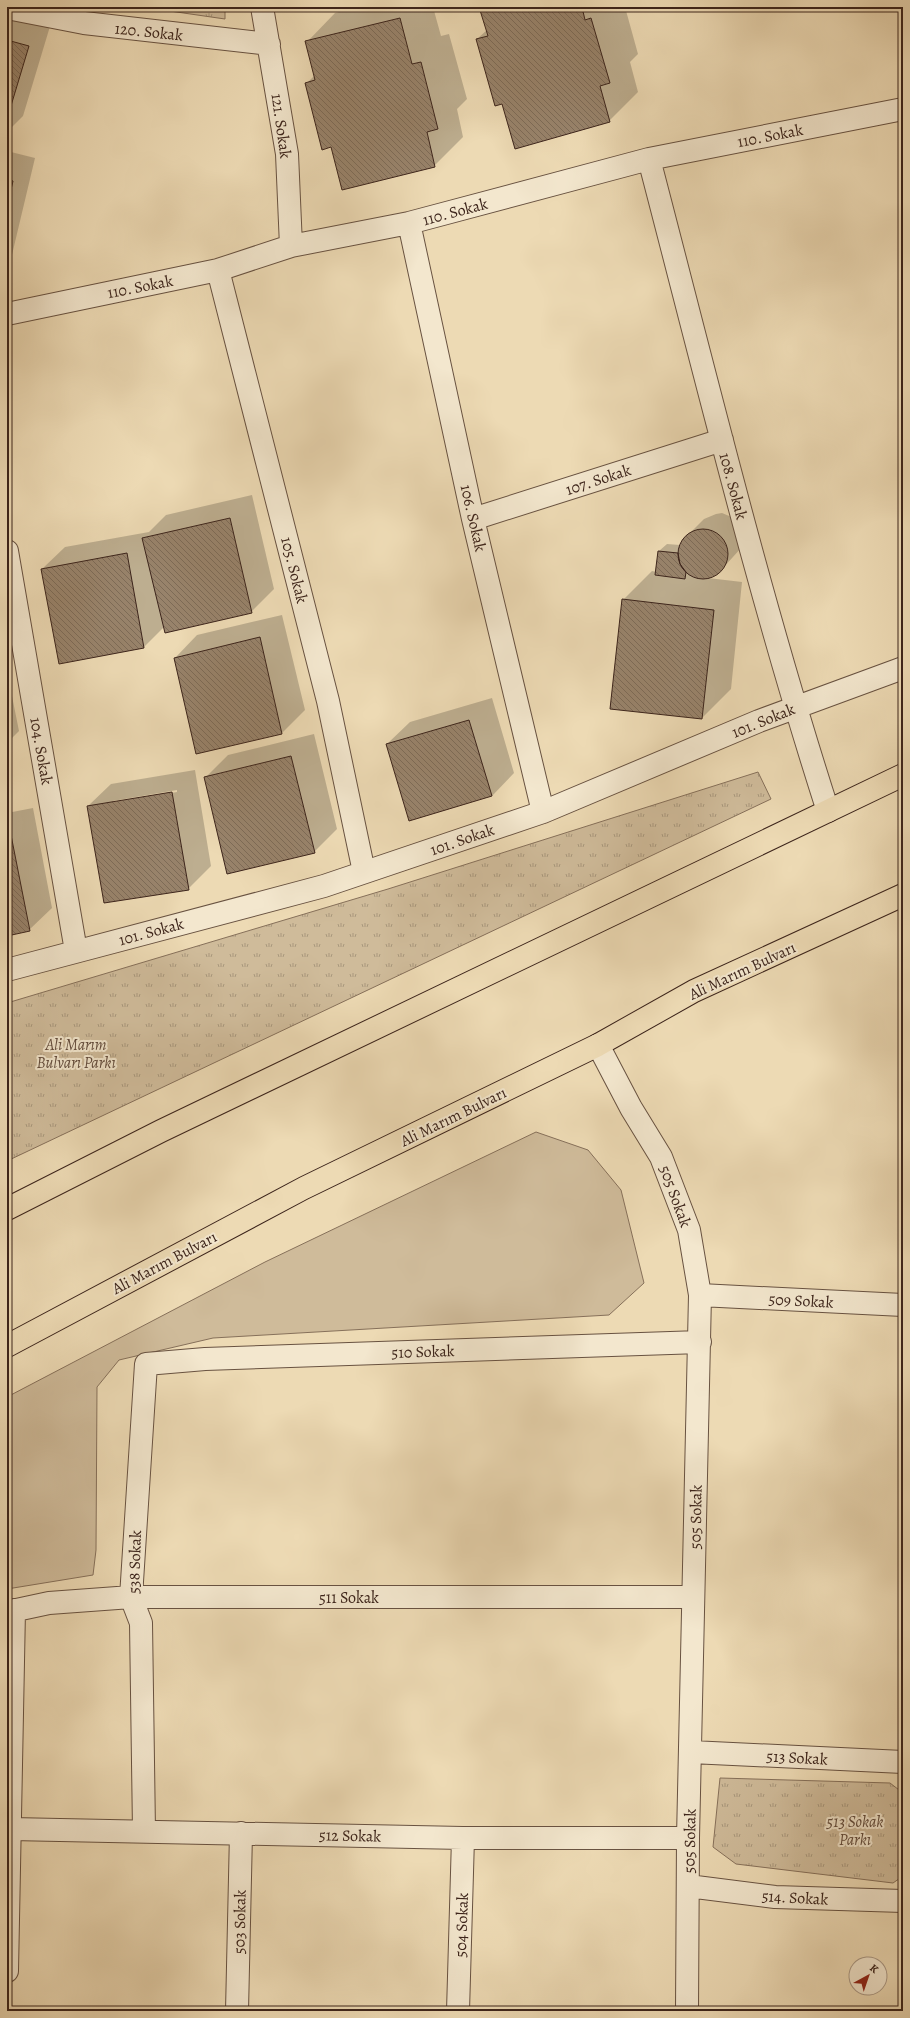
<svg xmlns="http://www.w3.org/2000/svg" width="910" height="2018" viewBox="0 0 910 2018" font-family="Alegreya,serif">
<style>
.grass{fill:#cfbb9a;stroke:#86705a}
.park{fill:url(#park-tufts);stroke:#86705a}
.shadow{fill:#0003;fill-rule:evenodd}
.building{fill:url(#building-back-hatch);stroke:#3c241b}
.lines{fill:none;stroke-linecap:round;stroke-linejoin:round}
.street-casing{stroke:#685241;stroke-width:24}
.primary-casing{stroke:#3c241b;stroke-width:24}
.street{stroke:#f3e7ce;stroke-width:22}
.primary{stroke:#eddab4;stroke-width:22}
.labels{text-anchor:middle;stroke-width:4;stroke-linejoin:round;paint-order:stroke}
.street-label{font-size:16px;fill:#3c241b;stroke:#f3e7ce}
.park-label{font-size:16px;font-style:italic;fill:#614a3b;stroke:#f3e7ce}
</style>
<defs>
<pattern id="park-tufts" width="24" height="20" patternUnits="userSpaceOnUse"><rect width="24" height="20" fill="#cfbb9a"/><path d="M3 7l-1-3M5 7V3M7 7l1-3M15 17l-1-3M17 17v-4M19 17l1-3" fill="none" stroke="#a9987d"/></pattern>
<pattern id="building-back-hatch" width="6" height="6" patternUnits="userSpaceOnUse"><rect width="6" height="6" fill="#98836b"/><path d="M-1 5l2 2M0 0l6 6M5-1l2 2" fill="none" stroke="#7d6b57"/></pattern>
</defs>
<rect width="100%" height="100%" fill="#eddab4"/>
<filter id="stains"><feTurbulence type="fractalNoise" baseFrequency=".005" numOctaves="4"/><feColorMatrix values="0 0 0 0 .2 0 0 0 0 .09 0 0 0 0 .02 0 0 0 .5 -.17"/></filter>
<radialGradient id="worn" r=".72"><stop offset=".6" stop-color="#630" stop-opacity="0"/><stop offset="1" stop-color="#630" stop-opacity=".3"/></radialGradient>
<path class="grass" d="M 536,1132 L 588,1150 L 621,1190 L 644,1283 L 609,1315 L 213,1338 L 119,1360 L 97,1387 L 96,1550 L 93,1575 L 7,1589 L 7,1397 L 265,1262 Z"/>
<path class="park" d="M 142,7 L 225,7 L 225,19 Z
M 758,772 L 771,799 L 7,1161 L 7,1003 L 388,889 Z
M 720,1778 L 890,1783 L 903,1793 L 903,1876 L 893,1883 L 736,1864 L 713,1847 Z"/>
<path class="shadow" d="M 359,7 L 433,7 L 441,36 L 449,34 L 467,99 L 457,109 L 463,137 L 434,166 L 332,146 L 306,84 L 315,75 L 307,42 L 335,13 Z
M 480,7 L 625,7 L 638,54 L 630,62 L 638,92 L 609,121 L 503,103 L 477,39 L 487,30 Z
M 7,10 L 51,23 L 23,116 L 7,132 Z
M 7,151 L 35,158 L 11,259 L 7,263 Z
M 252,495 L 274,589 L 251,612 L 164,627 L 144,647 L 42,569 L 65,547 L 149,532 L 166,515 Z
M 722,513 L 734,518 L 742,547 L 723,568 L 713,576 L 708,578 L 742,582 L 731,689 L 702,718 L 623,600 L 652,571 L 657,572 L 659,551 L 667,544 L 680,545 L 683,540 L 704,519 L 716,514 Z
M 282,615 L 305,710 L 282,733 L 197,753 L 175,658 L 197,635 Z
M 7,671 L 19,731 L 7,743 Z
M 492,698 L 514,773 L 492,796 L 387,744 L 410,722 Z
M 314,734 L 337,829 L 314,852 L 205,778 L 228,755 Z
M 195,770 L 211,866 L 188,889 L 88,806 L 111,784 ZM 177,790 L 177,792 L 113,803 L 113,801 Z
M 33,808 L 52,908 L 29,930 L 7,935 L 7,813 Z"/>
<path class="building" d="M 479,7 L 582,7 L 585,20 L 591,18 L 610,83 L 600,86 L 610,122 L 515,149 L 502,104 L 495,106 L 476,39 L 488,36 Z
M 400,18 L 412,64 L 421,62 L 438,129 L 427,132 L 435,167 L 342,190 L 331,147 L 322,150 L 305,83 L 315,80 L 305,41 Z
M 7,40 L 29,46 L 7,119 Z
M 7,179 L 13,181 L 7,207 Z
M 230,518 L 252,613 L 165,633 L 142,538 Z
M678 554a25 25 0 1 1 50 0a25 25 0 1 1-50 0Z
M 658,551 L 678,553 L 680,564 L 686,572 L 685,579 L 655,575 Z
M 127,553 L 144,648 L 59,664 L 41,569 Z
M 622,599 L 714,610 L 702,719 L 610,709 Z
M 260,637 L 282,734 L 196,754 L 174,658 Z
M 469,720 L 492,796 L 409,821 L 386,744 Z
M 291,756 L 315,853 L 227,874 L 204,777 Z
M 172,792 L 189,890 L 104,903 L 87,806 Z
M 10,830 L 30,931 L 7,936 L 7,831 Z"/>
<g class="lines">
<g class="street-casing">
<path id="street" d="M 262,7 L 287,154 L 291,246
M 7,8 L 84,23 L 269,44
M 649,159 C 706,377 759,597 828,811
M 409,223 L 473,519 L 543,812
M 218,270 L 328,701 L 364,872
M 7,314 L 218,270 L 291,246 L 409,223 L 649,159 L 903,109
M 473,519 L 722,440
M 7,551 L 76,951
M 7,970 L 324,886 L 543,812 L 759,721 L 903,668
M 598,1045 L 631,1108 L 661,1157 L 689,1230 L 700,1295 L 688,1838 L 687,2011
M 700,1295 L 903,1305
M 7,1612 L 49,1603 L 131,1597 L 693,1597
M 691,1752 L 903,1762
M 11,1829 L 463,1838 L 688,1838
M 144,1831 L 141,1623 L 131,1597 L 146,1364 L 205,1359 L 700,1342
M 688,1886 L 775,1897 L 903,1901
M 7,1971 L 14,1610
M 237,2011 L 241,1833
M 458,2011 L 463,1838"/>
</g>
<g class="primary-casing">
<path id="primary" d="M 7,1209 L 161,1131 L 903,775
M 7,1346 L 304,1188 L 598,1045 L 694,991 L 903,895"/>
</g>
<use href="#street" class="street"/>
<use href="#primary" class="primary"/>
</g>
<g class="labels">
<g class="street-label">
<text transform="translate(149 31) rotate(6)" y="6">120. Sokak</text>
<text transform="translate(282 126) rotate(82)" y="6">121. Sokak</text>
<text transform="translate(770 135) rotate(-11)" y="6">110. Sokak</text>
<text transform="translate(455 211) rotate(-15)" y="6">110. Sokak</text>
<text transform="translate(140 286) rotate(-11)" y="6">110. Sokak</text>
<text transform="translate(598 479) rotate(-18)" y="6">107. Sokak</text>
<text transform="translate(734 486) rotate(75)" y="6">108. Sokak</text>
<text transform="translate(474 518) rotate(77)" y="6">106. Sokak</text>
<text transform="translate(295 570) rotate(76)" y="6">105. Sokak</text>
<text transform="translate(763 720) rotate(-22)" y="6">101. Sokak</text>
<text transform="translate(42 751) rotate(80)" y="6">104. Sokak</text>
<text transform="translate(462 839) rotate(-19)" y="6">101. Sokak</text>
<text transform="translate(151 931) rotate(-15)" y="6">101. Sokak</text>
<text transform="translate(742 970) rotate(-25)" y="6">Ali Marım Bulvarı</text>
<text transform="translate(453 1116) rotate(-26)" y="6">Ali Marım Bulvarı</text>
<text transform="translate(676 1196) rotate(70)" y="6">505 Sokak</text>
<text transform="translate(164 1262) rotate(-28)" y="6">Ali Marım Bulvarı</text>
<text transform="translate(801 1300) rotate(3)" y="6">509 Sokak</text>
<text transform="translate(423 1351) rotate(-2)" y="6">510 Sokak</text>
<text transform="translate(695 1517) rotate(-89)" y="6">505 Sokak</text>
<text transform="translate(134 1562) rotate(-88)" y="6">538 Sokak</text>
<text x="349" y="1603">511 Sokak</text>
<text transform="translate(797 1757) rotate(3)" y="6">513 Sokak</text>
<text transform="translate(350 1835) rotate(1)" y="6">512 Sokak</text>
<text transform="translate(689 1841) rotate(-89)" y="6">505 Sokak</text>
<text transform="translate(795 1897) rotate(3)" y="6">514. Sokak</text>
<text transform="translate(239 1922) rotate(-89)" y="6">503 Sokak</text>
<text transform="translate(461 1925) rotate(-88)" y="6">504 Sokak</text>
</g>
<g class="park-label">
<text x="76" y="1050">Ali Marım<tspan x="76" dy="18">Bulvarı Parkı</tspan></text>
<text x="855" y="1827">513 Sokak<tspan x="855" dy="18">Parkı</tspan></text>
</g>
</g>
<rect width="910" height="2018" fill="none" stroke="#eddab4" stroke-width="24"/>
<rect x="8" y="8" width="894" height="2002" fill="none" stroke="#3c241b" stroke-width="2"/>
<rect x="12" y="12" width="886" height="1994" fill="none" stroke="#3c241b"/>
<g transform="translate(868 1976) rotate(40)"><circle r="19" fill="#f3e7ce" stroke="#aa9986"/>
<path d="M0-3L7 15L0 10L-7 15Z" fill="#8f2418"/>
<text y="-6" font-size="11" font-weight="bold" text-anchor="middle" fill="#3c241b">K</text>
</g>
<rect width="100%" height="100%" filter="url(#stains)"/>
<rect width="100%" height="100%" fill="url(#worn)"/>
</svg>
